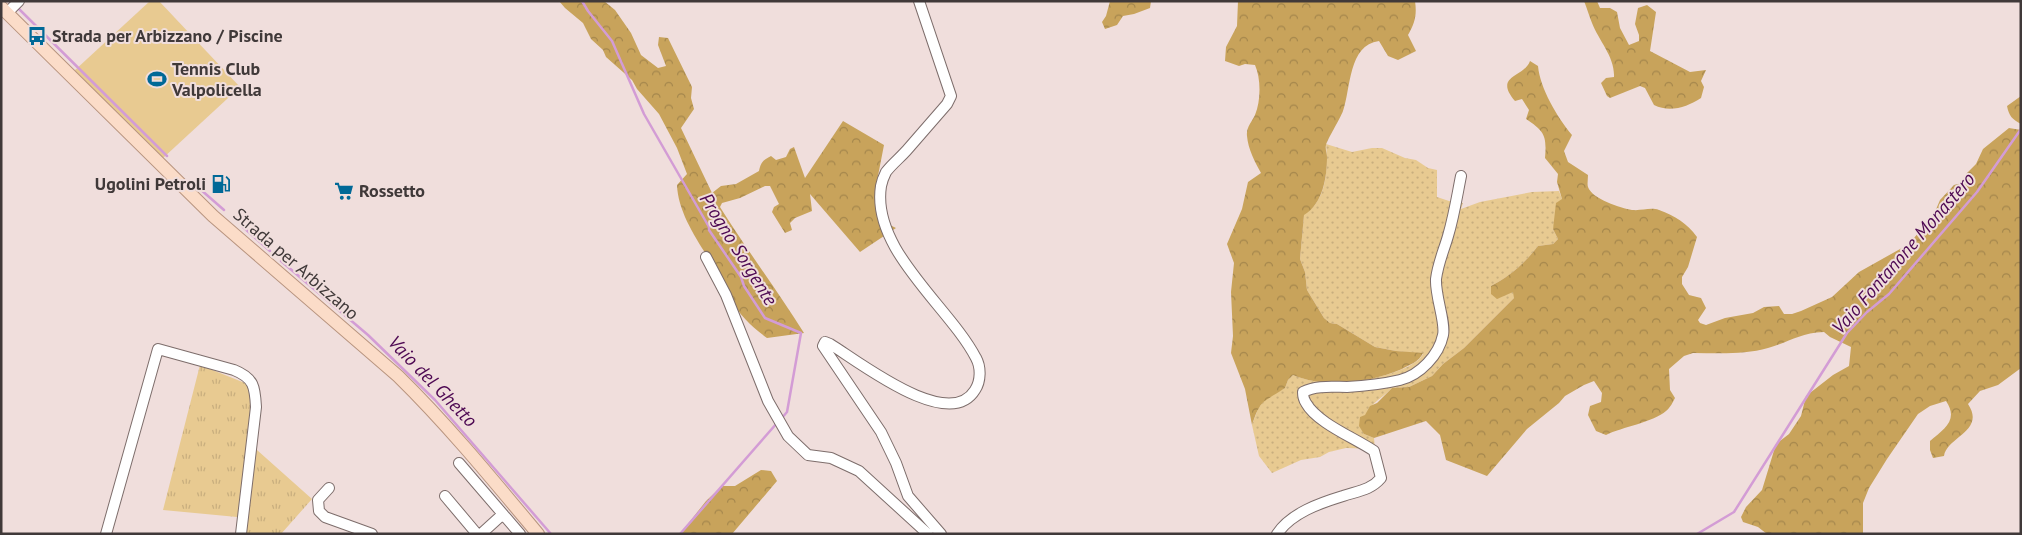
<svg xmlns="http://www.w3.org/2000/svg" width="2022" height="535" viewBox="0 0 2022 535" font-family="'PT Sans',sans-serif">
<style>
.grass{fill:url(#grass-dots)}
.forest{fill:url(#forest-crowns)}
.park{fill:url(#park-tufts)}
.pitch{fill:#e8ca91}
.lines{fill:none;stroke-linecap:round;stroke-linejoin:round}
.stream{stroke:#d39cd5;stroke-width:2.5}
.minor-casing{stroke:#7d6d6b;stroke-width:12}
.major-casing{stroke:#b8947f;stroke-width:14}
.minor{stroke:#fff;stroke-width:10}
.major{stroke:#fbdcc8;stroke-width:12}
.labels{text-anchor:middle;stroke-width:4;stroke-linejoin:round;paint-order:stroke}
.poi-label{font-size:18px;font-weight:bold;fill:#403939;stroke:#f0dedc;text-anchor:start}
.street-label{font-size:18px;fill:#403939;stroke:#f0dedc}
.water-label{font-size:19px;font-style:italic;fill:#4d0852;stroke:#f0dedc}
</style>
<defs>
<pattern id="grass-dots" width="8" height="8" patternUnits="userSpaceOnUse" patternTransform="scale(1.25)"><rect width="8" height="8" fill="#e8ca91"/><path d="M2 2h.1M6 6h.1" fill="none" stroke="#c8ae7e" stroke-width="1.8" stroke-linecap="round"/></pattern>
<pattern id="forest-crowns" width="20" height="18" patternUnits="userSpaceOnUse" patternTransform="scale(1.25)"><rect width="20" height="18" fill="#c8a35b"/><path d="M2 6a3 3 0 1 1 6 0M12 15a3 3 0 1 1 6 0" fill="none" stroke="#a4864c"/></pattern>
<pattern id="park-tufts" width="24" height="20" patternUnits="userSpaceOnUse" patternTransform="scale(1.25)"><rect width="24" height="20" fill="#e8ca91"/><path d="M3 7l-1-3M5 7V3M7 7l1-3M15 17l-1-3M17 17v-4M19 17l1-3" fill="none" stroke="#c8ae7e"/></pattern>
</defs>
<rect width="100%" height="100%" fill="#f0dedc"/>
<path class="grass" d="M 1326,144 L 1352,152 L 1372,148 L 1382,148 L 1405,158 L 1416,160 L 1428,168 L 1437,170 L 1437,197 L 1449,201 L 1463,203 L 1461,209 L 1480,202 L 1532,192 L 1559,191 L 1562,199 L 1553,229 L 1558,239 L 1553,244 L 1538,246 C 1525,263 1510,276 1491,286 L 1514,292 L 1514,298 L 1464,348 L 1443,364 L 1432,376 L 1409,387 L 1392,388 C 1371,408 1366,403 1364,434 L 1374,438 L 1375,449 L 1346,448 L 1329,452 L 1320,457 L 1301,460 L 1272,473 L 1259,456 L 1252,425 L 1258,409 L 1265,399 L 1285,388 L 1288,380 L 1293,375 C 1307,381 1324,383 1339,383 C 1358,383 1414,372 1423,354 L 1396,351 L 1375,347 L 1337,324 L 1330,323 L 1324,318 L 1307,290 L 1305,272 L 1300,259 L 1304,214 C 1327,202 1328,168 1326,144 Z"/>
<path class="forest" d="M 559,1 L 604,1 L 615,10 L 631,33 L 641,55 L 658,68 L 666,66 L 658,45 L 659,37 L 668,38 L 692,87 L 691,98 L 694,109 L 681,128 L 712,193 L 721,186 L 736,184 L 759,171 C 761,162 763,160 771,156 L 776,160 L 786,157 L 790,149 L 794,147 L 805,178 L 843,121 L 884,145 L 877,181 L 885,189 L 886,223 L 896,228 L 860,252 L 810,194 L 812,211 L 795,218 L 790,223 L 792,230 L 785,233 L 772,212 L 774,207 L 779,204 L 770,186 L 765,186 L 740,198 L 722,203 L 720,207 C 747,250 777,290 804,333 L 767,338 C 752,327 739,315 731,299 C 726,290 723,279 717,271 C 701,246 678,215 677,185 L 687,174 L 677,148 L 659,114 L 637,89 L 632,80 L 606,57 L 603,50 L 591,39 L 583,23 L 565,8 Z
M 1110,1 L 1151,1 L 1150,8 L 1134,14 L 1123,16 L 1117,25 L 1105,29 L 1102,22 L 1106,16 Z
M 1238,1 L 1415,1 C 1417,15 1415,23 1408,35 L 1416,51 L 1398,60 L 1388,56 L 1379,41 C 1348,45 1351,89 1343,111 C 1340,119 1327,140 1326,145 C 1325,149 1327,153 1327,157 C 1327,177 1323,204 1304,215 L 1300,259 L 1305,272 L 1307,290 L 1324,318 L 1330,323 L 1337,324 L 1375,347 L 1396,351 L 1423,353 C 1419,362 1409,365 1402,369 C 1369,383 1326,389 1293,375 L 1288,380 L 1285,388 C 1263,403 1261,398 1252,425 L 1245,389 L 1231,353 L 1233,336 L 1231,292 L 1234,263 L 1227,244 L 1242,209 L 1248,182 L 1261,173 C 1255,162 1248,149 1247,136 C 1246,127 1252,122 1255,115 C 1261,100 1261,79 1255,65 L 1245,64 L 1239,66 L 1225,61 L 1226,47 L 1237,26 Z
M 1584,1 L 1597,1 L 1600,8 L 1610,8 L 1617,12 L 1620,28 L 1629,45 L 1639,41 L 1639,35 L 1635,24 L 1638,8 L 1647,5 L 1656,12 L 1650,51 L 1690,72 L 1706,70 L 1701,81 L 1704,87 L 1701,98 C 1687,107 1670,113 1654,105 L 1645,88 L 1640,86 L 1610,98 L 1607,96 L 1601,83 L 1606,78 L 1614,77 C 1615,57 1599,41 1592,23 C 1589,16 1587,8 1584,1 Z
M 1530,61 L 1538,66 C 1540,88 1557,117 1572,135 L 1564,151 L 1568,162 L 1588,175 C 1588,179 1587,184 1588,187 C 1592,199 1621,208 1632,210 C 1642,211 1650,207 1659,210 C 1675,216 1687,223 1697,237 L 1688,267 L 1682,277 L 1682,284 L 1689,295 L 1701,298 L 1706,308 L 1698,320 L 1700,323 L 1706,325 L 1725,318 L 1753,313 L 1764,307 L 1779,306 L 1784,314 L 1792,314 L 1801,311 L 1832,297 L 1859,272 L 1909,244 L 1934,214 L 1940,200 L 1954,185 L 1962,183 L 1967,173 L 1976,164 L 1983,149 L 2009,128 L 2021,130 L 2021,368 L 1998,385 L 1980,391 L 1968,404 C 1986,431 1947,437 1944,456 L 1933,458 L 1930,450 L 1930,441 C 1944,429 1959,420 1946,401 L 1930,406 L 1918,414 L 1887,459 L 1869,488 L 1863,503 L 1863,534 L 1767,534 L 1758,527 L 1743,522 L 1741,517 L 1746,507 L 1762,490 L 1776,444 L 1789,434 L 1801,416 L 1806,396 L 1833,375 L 1849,366 L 1851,347 L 1830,337 L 1824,332 C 1799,333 1790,342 1768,348 C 1744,355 1718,353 1693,353 L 1684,356 L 1669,369 L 1670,390 L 1675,398 C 1673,402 1670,408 1666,411 C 1654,422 1622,427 1606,435 L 1596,431 L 1588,415 L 1590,406 L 1601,402 L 1602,393 L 1594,381 L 1584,385 L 1565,396 L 1559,403 L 1527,429 L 1487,476 L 1446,460 L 1440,435 L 1426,421 L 1374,438 L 1364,434 L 1359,426 L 1360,417 L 1365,415 L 1370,406 L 1377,403 L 1392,388 L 1409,387 L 1432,376 L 1443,364 L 1464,348 L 1514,298 L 1513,292 L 1497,299 L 1491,294 L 1491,286 C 1510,276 1525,263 1538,246 L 1553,244 L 1558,239 L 1553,229 L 1556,203 L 1562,199 L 1557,182 L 1558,174 L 1545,158 C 1547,135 1544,131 1526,119 L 1529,110 L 1522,99 L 1515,101 C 1493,75 1524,78 1530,61 Z
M 2021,96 L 2021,124 C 2012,119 2009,116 2007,106 Z
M 761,470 L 771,471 L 777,481 L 732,534 L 680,534 L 706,501 L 722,486 L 735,486 Z"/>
<path class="park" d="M 200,365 L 250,385 L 257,450 L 312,499 L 281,534 L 237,534 L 237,517 L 163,510 Z"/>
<path class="pitch" d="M 150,1 L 159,1 L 240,87 L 163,158 L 74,71 Z"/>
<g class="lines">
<path class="stream" d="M 582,1 L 588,11 L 612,41 L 644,114 L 709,227 L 709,230 L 741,277 L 744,286 L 765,318 L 801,333 L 787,412 L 781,419
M 18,8 L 167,156
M 192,182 L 224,210
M 243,227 L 270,251
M 281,261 L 368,335 L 435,400 L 551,534
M 680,534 L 777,423
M 1697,534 L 1734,512 L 1847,333 L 1867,312 L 1889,294 L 1977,192 L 2021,129"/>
<g class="minor-casing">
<path id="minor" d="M 919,1 L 951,96 L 947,104 C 934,119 921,134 907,150 C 901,157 892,164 886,172 C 884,176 882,181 881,186 C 871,250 949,306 976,358 C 981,367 981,381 975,390 C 949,433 858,361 830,344 L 825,342 L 823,346 L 881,432 L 896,463 L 908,496 L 941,534
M 7,13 L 19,1
M 706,257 L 726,295 L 768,401 L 788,436 L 808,455 L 831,458 L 859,471 L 928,534
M 459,463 L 520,534
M 329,488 L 318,500 L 319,511 L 325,517 L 372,534
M 445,496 L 477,534
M 106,534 L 158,349 L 234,370 C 254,378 255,387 256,407 L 241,534
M 481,534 L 503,514
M 1277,534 C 1291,513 1320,503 1343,496 C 1358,491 1371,490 1381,478 L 1374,451 C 1355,438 1317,423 1306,403 C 1304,400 1303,395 1303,392 C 1316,385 1333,387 1347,387 C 1365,386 1383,384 1400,380 C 1420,375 1439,355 1443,335 C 1446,323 1435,296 1436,279 C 1438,263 1444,250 1448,236 C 1454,216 1457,196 1461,176"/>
</g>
<g class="major-casing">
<path id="major" d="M 1,7 L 213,216 L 398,376 C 448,425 493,480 538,534"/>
</g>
<use href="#minor" class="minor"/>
<use href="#major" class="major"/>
</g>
<defs>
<g id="bus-bare" transform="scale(1.5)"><path d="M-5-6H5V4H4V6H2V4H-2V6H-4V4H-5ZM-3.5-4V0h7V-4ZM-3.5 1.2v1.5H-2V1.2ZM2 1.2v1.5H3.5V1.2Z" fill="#006997" stroke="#f0dedc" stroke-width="2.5" paint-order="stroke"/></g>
<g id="stadium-bare" transform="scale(1.5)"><path d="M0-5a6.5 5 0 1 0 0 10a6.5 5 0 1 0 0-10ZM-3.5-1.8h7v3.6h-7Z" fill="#006997" stroke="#f0dedc" stroke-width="2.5" paint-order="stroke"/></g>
<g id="fuel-bare" transform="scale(1.5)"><path d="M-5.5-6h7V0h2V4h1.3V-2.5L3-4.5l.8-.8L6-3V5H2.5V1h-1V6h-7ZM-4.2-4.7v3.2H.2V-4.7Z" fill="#006997" stroke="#f0dedc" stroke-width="2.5" paint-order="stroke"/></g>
<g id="supermarket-bare" transform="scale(1.5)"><path d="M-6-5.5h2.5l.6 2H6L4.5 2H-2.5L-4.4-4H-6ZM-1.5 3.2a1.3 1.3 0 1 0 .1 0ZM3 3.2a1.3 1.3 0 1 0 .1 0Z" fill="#006997" stroke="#f0dedc" stroke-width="2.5" paint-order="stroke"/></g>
</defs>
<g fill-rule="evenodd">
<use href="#bus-bare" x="37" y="36"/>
<use href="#stadium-bare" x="157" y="79"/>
<use href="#fuel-bare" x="221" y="184"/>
<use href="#supermarket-bare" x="344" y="191"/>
</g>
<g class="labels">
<g class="poi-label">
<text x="52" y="42">Strada per Arbizzano / Piscine</text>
<text x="172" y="75">Tennis Club<tspan x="172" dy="21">Valpolicella</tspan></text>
<text x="206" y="190" text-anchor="end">Ugolini Petroli</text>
<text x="359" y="197">Rossetto</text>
</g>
<g class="street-label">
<text transform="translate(296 264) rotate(41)" y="6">Strada per Arbizzano</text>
</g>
<g class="water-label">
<text transform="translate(739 249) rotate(58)" y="7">Progno Sorgente</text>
<text transform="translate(1903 253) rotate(-49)" y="7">Vaio Fontanone Monastero</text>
<text transform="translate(433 381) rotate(46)" y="7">Vaio del Ghetto</text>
</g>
</g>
<rect width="2022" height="535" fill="none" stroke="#403939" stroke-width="5"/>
</svg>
